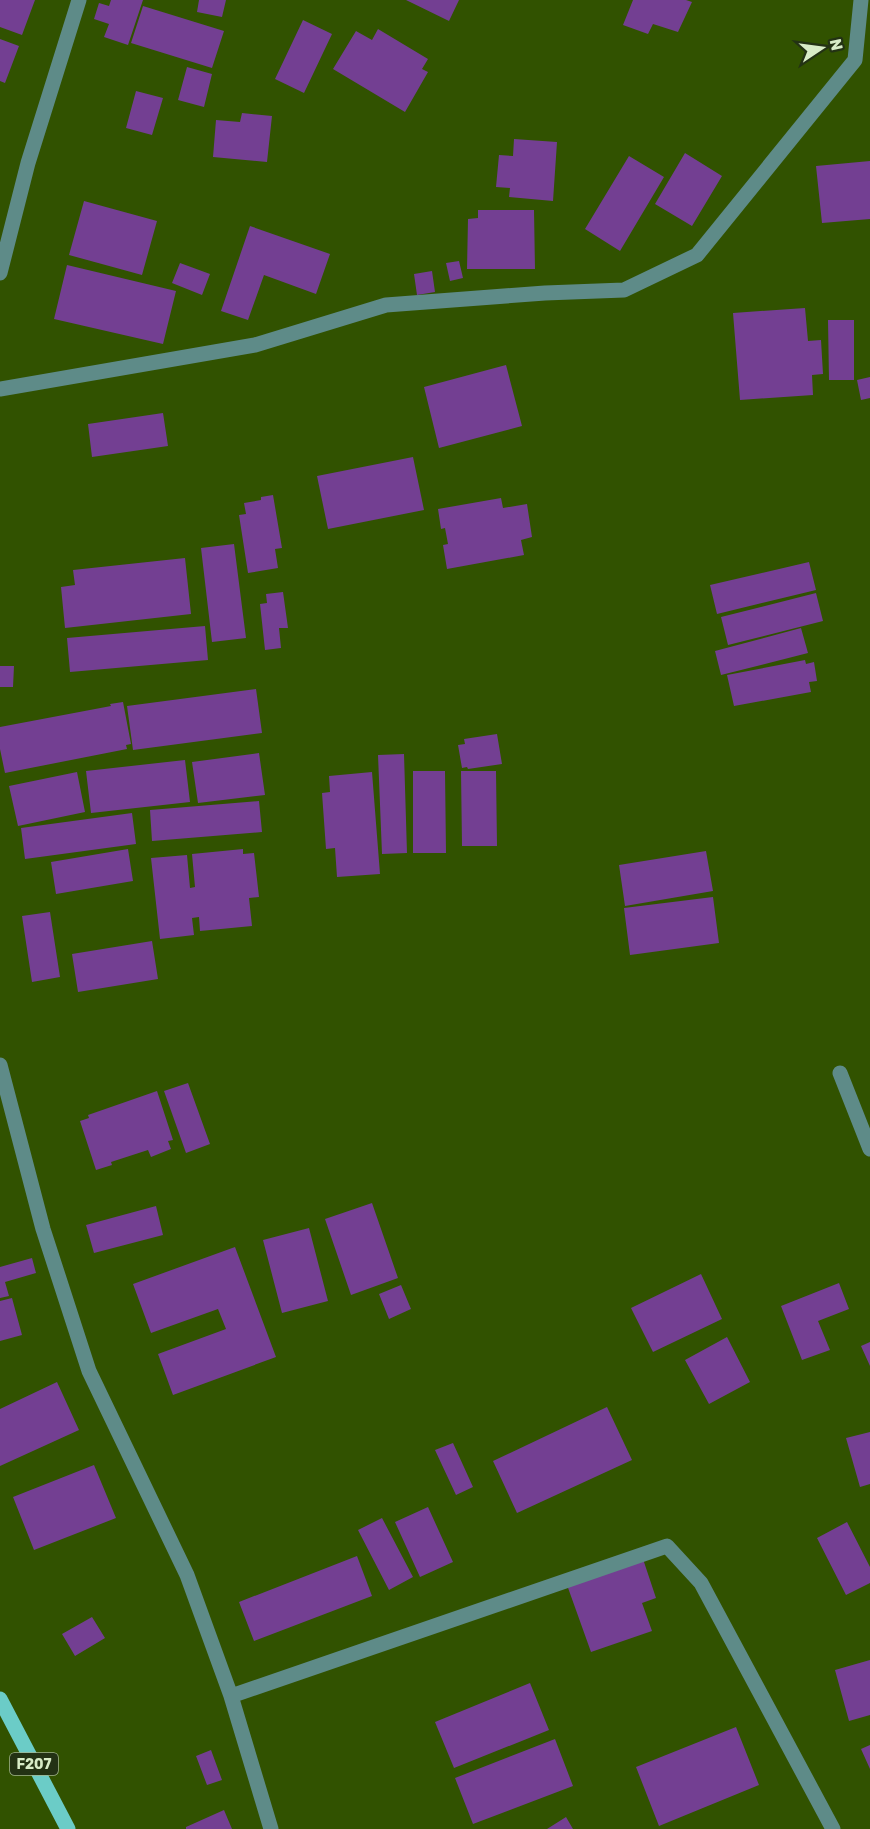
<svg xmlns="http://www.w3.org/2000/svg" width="870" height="1829" viewBox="0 0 870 1829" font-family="Rubik,sans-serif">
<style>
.building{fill:#733f92}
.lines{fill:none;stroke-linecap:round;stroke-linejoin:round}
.minor{stroke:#5e8b88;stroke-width:15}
.major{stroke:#6bccc7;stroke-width:15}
.labels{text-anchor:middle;stroke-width:6;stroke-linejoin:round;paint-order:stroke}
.shield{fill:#233214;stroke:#a2b491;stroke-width:1.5}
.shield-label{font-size:14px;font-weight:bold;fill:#d8ecc7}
</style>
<rect width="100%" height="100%" fill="#315200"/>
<path class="building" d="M 0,0 L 35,0 L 22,35 L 0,27 Z
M 111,0 L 143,0 L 128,45 L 104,37 L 109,24 L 94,19 L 99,3 L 109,6 Z
M 199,0 L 226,0 L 222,17 L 197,12 Z
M 406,0 L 459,0 L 449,21 Z
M 633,0 L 686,0 L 692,2 L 678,32 L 653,24 L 648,34 L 623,25 Z
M 143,6 L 224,31 L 212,68 L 131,43 Z
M 303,20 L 332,34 L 304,93 L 275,79 Z
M 378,29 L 428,59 L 422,69 L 428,72 L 405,112 L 333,69 L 356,31 L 372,40 Z
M 0,39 L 19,46 L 5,83 L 0,81 Z
M 187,67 L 212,74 L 204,107 L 178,100 Z
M 136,91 L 163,98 L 152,135 L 126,128 Z
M 242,113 L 272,116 L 267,162 L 213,157 L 216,120 L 240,122 Z
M 514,139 L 557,142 L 553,201 L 509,197 L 510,188 L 496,187 L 499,155 L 513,156 Z
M 685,153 L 722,176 L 692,226 L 655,204 Z
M 629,156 L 664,177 L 620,251 L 585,229 Z
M 870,161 L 870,219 L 822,223 L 816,166 Z
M 84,201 L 157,221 L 142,275 L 69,255 Z
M 478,210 L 534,210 L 535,269 L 467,269 L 468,219 L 478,218 Z
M 250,226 L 330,254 L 316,294 L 264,275 L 248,320 L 221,311 Z
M 459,261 L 463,278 L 450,281 L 446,263 Z
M 180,263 L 210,274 L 202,295 L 172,283 Z
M 67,265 L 176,291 L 163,344 L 54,319 Z
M 432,271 L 435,292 L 417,295 L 414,274 Z
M 805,308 L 808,341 L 821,340 L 823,374 L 812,375 L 813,395 L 740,400 L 733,313 Z
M 828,320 L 854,320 L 854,380 L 829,380 Z
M 506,365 L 522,426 L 439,448 L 424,387 Z
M 870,377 L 870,398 L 861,400 L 857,380 Z
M 163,413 L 168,446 L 92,457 L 88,424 Z
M 413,457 L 424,510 L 328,529 L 317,476 Z
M 273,495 L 282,548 L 275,549 L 278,568 L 248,573 L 239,515 L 246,514 L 244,503 L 261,500 L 261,497 Z
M 501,498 L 503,508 L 527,504 L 532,537 L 521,540 L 524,555 L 447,569 L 443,545 L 448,544 L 445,528 L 441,529 L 438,509 Z
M 234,544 L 246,638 L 212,642 L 201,548 Z
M 185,558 L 191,614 L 65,628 L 61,587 L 75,585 L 73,570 Z
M 809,562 L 816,590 L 717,614 L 710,585 Z
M 283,592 L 288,628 L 279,628 L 281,648 L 265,650 L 260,604 L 267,603 L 266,594 Z
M 816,593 L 823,621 L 728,645 L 721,617 Z
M 205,626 L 208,660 L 70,672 L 67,638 Z
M 801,628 L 808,653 L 721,675 L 715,651 Z
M 805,660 L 806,664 L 814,662 L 817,681 L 809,682 L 811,692 L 734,706 L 727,675 Z
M 0,666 L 14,666 L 13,687 L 0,687 Z
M 256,689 L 262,733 L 133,750 L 127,706 Z
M 123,702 L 131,744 L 126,745 L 127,749 L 5,773 L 0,749 L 0,727 L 111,706 L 110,704 Z
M 497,734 L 502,764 L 468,769 L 467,767 L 462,768 L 458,745 L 465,744 L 464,739 Z
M 259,753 L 265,795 L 198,803 L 192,762 Z
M 404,754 L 407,853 L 382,854 L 378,755 Z
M 185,760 L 190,802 L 91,813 L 86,771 Z
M 413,771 L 445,771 L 446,853 L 413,853 Z
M 461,771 L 496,771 L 497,846 L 462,846 Z
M 77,772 L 85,812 L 18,826 L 9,786 Z
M 372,772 L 380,874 L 337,877 L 335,848 L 326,849 L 322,793 L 330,792 L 329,776 Z
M 259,801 L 262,832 L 152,841 L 150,810 Z
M 132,813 L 136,844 L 25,859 L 21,828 Z
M 128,849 L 133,881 L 56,894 L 51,862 Z
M 243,849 L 243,854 L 254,853 L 259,897 L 249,898 L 252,926 L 200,931 L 199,917 L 192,918 L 194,935 L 160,939 L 151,858 L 187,855 L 190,888 L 195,887 L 192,854 Z
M 706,851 L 713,891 L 625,906 L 619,865 Z
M 713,897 L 719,943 L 630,955 L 624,908 Z
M 50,912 L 60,977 L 32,982 L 22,916 Z
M 152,941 L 158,979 L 78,992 L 72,954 Z
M 188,1083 L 210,1144 L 186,1153 L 164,1091 Z
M 157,1091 L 173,1140 L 168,1141 L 171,1149 L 151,1157 L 148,1150 L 111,1162 L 112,1165 L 96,1170 L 80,1121 L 89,1118 L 88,1115 Z
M 372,1203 L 398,1278 L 351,1295 L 325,1219 Z
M 156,1206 L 163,1235 L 94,1253 L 86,1225 Z
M 309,1228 L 328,1301 L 282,1313 L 263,1240 Z
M 235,1247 L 276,1357 L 173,1395 L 158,1354 L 226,1329 L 218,1309 L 151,1333 L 133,1284 Z
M 32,1258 L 36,1273 L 5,1282 L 9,1296 L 0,1298 L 0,1267 Z
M 701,1274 L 722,1319 L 653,1352 L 631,1308 Z
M 839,1283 L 849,1309 L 818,1321 L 830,1350 L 802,1360 L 781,1306 Z
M 401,1285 L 411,1309 L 389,1319 L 379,1294 Z
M 12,1298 L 22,1335 L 0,1341 L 0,1301 Z
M 727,1337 L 750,1382 L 709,1404 L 685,1360 Z
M 870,1342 L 870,1366 L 861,1346 Z
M 57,1382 L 79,1430 L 0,1466 L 0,1409 Z
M 607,1407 L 632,1460 L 517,1513 L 493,1461 Z
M 870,1432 L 870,1484 L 860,1487 L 846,1438 Z
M 453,1443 L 473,1487 L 456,1495 L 435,1450 Z
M 94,1465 L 116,1518 L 34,1550 L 13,1497 Z
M 428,1507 L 453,1562 L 420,1577 L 395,1522 Z
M 382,1518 L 413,1577 L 389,1590 L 358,1530 Z
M 847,1522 L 870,1567 L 870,1583 L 846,1595 L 817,1538 Z
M 357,1556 L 372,1596 L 254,1641 L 239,1602 Z
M 643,1559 L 656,1598 L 642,1603 L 652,1631 L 591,1652 L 567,1585 Z
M 92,1617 L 105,1638 L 75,1656 L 62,1634 Z
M 870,1660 L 870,1715 L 849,1721 L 835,1670 Z
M 530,1683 L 549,1730 L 454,1768 L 435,1722 Z
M 736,1727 L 759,1785 L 659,1826 L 636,1767 Z
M 555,1739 L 573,1786 L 473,1824 L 455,1778 Z
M 870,1745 L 870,1769 L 861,1749 Z
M 211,1750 L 222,1780 L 207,1785 L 196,1756 Z
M 224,1810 L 232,1829 L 186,1829 L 186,1827 Z
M 566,1817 L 573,1829 L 547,1829 Z"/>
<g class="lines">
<path class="minor" d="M 0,273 L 28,163 L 79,0
M 0,389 L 255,345 L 386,305 L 545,293 L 624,290 L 697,255 L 855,60 L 861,0
M 0,1065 L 43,1229 L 89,1371 L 187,1575 L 231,1696 L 271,1829
M 840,1073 L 870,1149
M 231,1696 L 667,1546 L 701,1583 L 833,1829"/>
<path class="major" d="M 0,1699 L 68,1829"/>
</g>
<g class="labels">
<rect class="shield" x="10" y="1753" width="48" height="22" rx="4.5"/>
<g class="shield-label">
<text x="34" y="1769">F207</text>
</g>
</g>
<g transform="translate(822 48) rotate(77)" stroke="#233214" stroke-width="4.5" paint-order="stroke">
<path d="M0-4.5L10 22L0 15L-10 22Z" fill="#d8ecc7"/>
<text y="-9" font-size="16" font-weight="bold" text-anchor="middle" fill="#d8ecc7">N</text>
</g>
</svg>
